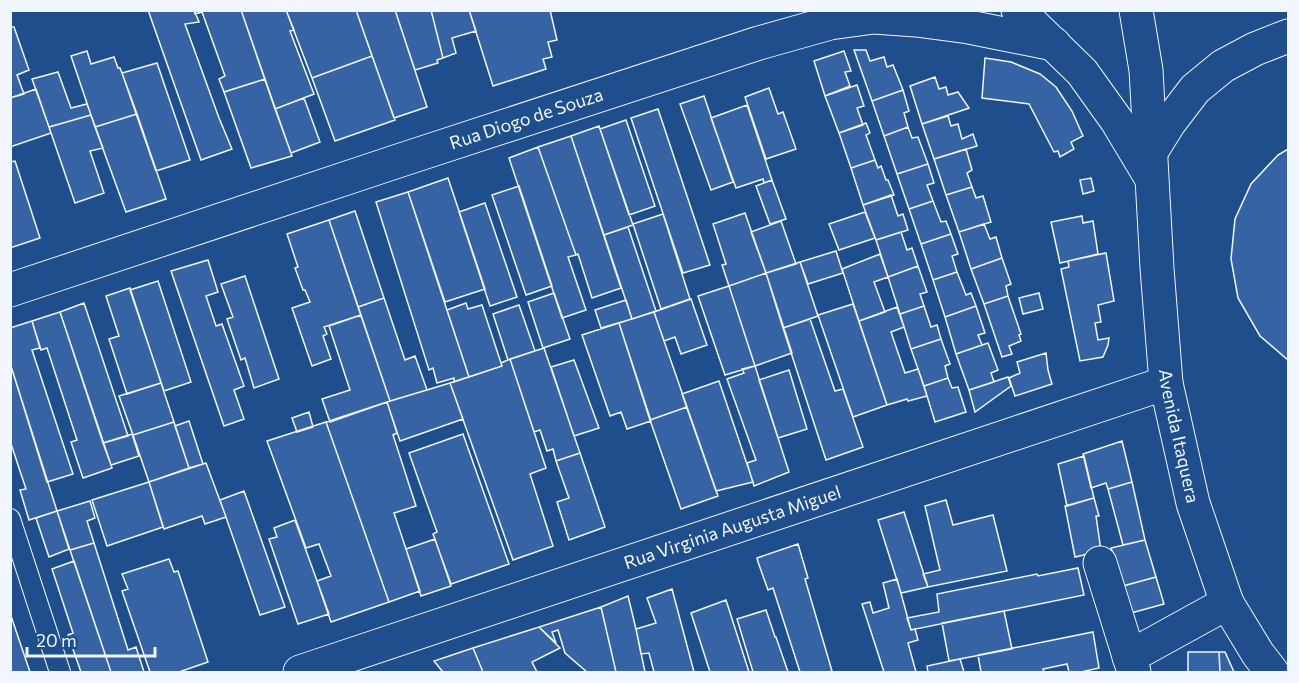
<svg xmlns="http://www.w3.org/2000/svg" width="1299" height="683" viewBox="0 0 1299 683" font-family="Commissioner,sans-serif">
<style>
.building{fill:#3563a3;stroke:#f2f6ff;stroke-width:1.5}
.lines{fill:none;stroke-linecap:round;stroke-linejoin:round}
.service-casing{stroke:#f2f6ff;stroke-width:22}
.minor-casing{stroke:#f2f6ff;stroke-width:35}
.tertiary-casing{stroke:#f2f6ff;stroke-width:35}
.primary-casing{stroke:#f2f6ff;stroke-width:35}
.service{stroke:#1f4e8c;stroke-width:20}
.minor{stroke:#1f4e8c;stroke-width:33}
.tertiary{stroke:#1f4e8c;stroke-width:33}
.primary{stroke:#1f4e8c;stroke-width:33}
.labels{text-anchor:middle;stroke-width:4.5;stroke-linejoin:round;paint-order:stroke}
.street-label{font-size:18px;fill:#f2f6ff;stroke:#1f4e8c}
</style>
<rect width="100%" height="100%" fill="#1f4e8c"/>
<path class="building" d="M 148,10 L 194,10 L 199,22 L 185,24 L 219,118 L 232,149 L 201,160 Z
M 194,10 L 241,10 L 265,79 L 224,92 L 219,79 L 225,76 L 202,12 L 195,14 Z
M 241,10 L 286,10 L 294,30 L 290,31 L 314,94 L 275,109 Z
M 286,10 L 356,10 L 372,56 L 312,78 Z
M 356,10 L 395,10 L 427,107 L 394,118 Z
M 395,10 L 431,10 L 443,58 L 437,60 L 438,63 L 415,70 Z
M 431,10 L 469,10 L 476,31 L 452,38 L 456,53 L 443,58 Z
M 469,10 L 550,10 L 557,40 L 548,42 L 552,57 L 543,59 L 546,69 L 493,86 Z
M 10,27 L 14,27 L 29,70 L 17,75 L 24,94 L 10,98 Z
M 854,50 L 866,50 L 870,61 L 884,57 L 887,67 L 893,65 L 903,90 L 872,101 Z
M 87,51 L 91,64 L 114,57 L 118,68 L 120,68 L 122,73 L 137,114 L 95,127 L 71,56 Z
M 844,51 L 851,71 L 845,72 L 850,86 L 825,96 L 814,61 Z
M 372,56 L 395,120 L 335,141 L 312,78 Z
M 985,58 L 1011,62 L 1040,74 L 1056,87 L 1072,111 L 1083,136 L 1071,142 L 1074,149 L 1060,157 L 1058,151 L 1054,152 L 1029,104 L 982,98 Z
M 157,63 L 190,160 L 156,171 L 122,73 Z
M 58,72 L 71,108 L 87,104 L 91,115 L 49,127 L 32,79 Z
M 935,77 L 939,89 L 946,87 L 948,95 L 958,92 L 969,108 L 922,124 L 910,86 Z
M 265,79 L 292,156 L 251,168 L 224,92 Z
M 857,85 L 864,106 L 857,108 L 863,125 L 839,133 L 825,96 Z
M 769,88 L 778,114 L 783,112 L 796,149 L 766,159 L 745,97 Z
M 36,89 L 51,133 L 10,147 L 10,98 Z
M 903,90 L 909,111 L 904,113 L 908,127 L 884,136 L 872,101 Z
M 704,96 L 733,182 L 711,190 L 680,104 Z
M 304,98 L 320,142 L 291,153 L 275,109 Z
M 747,105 L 772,180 L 764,183 L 763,179 L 736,188 L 711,118 Z
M 658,109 L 710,265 L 683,273 L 631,118 Z
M 137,114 L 166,199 L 126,212 L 95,127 Z
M 91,115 L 103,148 L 90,151 L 104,193 L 75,203 L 49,127 Z
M 948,116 L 951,126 L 958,124 L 962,139 L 973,134 L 977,146 L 934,159 L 922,124 Z
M 626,120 L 655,206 L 629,215 L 600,129 Z
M 866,123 L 870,133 L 866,135 L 875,160 L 851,168 L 839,133 Z
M 599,126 L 633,225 L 604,235 L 571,136 Z
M 908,127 L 912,138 L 918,137 L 928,164 L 897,174 L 884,136 Z
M 571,136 L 621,288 L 592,298 L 578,254 L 576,255 L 538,147 Z
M 538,147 L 576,255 L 568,257 L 586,310 L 562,318 L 509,158 Z
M 966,149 L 972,170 L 967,173 L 972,187 L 946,195 L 934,159 Z
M 1288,149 L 1288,360 L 1260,336 L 1238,298 L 1231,259 L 1235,219 L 1251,184 L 1278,155 Z
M 875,160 L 878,168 L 881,166 L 886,180 L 888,180 L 894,195 L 863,205 L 851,168 Z
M 15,161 L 40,238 L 10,248 L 10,162 Z
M 928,164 L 934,183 L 927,185 L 933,201 L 909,209 L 897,174 Z
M 448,178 L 485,289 L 445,302 L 408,192 Z
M 1091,178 L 1094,191 L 1083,194 L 1080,180 Z
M 772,180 L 786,219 L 770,224 L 756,186 Z
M 519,186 L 552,286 L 526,295 L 492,195 Z
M 972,187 L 976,198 L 983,196 L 991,222 L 959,232 L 946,195 Z
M 408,192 L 469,377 L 454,382 L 454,378 L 437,383 L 433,368 L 429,370 L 376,202 Z
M 891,195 L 898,216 L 903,214 L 908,230 L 876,240 L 863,205 Z
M 933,201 L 941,222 L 946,221 L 951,234 L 921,244 L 909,209 Z
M 485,203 L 517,297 L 490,306 L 459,212 Z
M 355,211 L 384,298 L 358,307 L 329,220 Z
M 865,212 L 875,238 L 839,250 L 829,224 Z
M 745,213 L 766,273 L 729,286 L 722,265 L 726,264 L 713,224 Z
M 663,214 L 690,299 L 661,309 L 633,224 Z
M 1082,216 L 1083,223 L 1093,221 L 1098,254 L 1060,263 L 1051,222 Z
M 329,220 L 361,315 L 324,327 L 327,334 L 323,336 L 331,359 L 312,366 L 292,308 L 310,302 L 305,290 L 303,290 L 295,268 L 298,267 L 287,234 Z
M 781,221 L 796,264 L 766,273 L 751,232 Z
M 984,224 L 990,239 L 996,237 L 1002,258 L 971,269 L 959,232 Z
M 628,227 L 656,311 L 632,319 L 604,235 Z
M 901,232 L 907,250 L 912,248 L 918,266 L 888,277 L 876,240 Z
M 951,234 L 958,254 L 952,256 L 957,272 L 933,280 L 921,244 Z
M 836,251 L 843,273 L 808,284 L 800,262 Z
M 1106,253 L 1114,301 L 1098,305 L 1101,322 L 1095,323 L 1098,340 L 1109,338 L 1108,345 L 1103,357 L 1080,361 L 1061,269 L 1069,267 L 1068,261 Z
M 880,254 L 888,277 L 874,282 L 885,312 L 859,321 L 842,269 Z
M 1002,258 L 1011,284 L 1006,286 L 1008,296 L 984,304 L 971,269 Z
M 208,260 L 218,292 L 206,296 L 216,326 L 222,324 L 244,386 L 234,390 L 244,419 L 224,426 L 171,271 Z
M 800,262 L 818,316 L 783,328 L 766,273 Z
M 918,266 L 927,292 L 920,294 L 924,306 L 900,314 L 888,277 Z
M 957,272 L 966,295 L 971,293 L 976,306 L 945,317 L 933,280 Z
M 766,273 L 792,353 L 755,366 L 729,286 Z
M 245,276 L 279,379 L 254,388 L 245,358 L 241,360 L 227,319 L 233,317 L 221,284 Z
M 158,281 L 191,382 L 164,391 L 130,290 Z
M 729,286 L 755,366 L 725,375 L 698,296 Z
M 130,288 L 161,383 L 127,394 L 109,339 L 119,336 L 106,296 Z
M 554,293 L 570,339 L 543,348 L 528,302 Z
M 1039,293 L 1043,309 L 1023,314 L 1019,298 Z
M 1008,296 L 1021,334 L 1019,335 L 1021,341 L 1009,346 L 1012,354 L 1002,357 L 984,304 Z
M 384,298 L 405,360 L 415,356 L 427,390 L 390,401 L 358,307 Z
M 691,299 L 707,345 L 681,354 L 675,337 L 664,341 L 654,312 Z
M 626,300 L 632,319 L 601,328 L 595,310 Z
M 84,303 L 128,436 L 103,443 L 60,312 Z
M 466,303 L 468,309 L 482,305 L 502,366 L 469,377 L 447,310 Z
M 853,304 L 887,405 L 853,417 L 818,315 Z
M 519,305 L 535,351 L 508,360 L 493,314 Z
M 924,306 L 931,327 L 937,325 L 941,339 L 911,349 L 900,314 Z
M 976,306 L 985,333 L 978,335 L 982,345 L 956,354 L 945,317 Z
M 897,307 L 904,327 L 891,332 L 905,373 L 918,369 L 927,396 L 908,401 L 907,399 L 887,405 L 859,321 Z
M 60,312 L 112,468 L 83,478 L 71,442 L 77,440 L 47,348 L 41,350 L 32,321 Z
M 654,312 L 687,407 L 650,420 L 619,323 Z
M 361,315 L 390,401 L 330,422 L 322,399 L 350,390 L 329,326 Z
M 810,319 L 835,391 L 843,389 L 863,447 L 826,460 L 783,328 Z
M 32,321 L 40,348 L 32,350 L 73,474 L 47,482 L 10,363 L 10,328 Z
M 619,323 L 651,421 L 627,429 L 621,412 L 610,416 L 582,335 Z
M 941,339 L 950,364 L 945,366 L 948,378 L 924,386 L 911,349 Z
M 988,343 L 998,370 L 991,373 L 994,382 L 969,390 L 956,354 Z
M 544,348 L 580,453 L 556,461 L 553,449 L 547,451 L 540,430 L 534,432 L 510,359 Z
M 1046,353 L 1048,370 L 1052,384 L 1015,396 L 1009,378 L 1020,373 L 1017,362 Z
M 510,359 L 546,468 L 530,474 L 553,546 L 513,560 L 450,383 L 502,366 L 501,363 Z
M 574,360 L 599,428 L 574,436 L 551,367 Z
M 10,363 L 57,511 L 29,520 L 20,490 L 26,489 L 10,441 Z
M 755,366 L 789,472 L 754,486 L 747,463 L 756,460 L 727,379 L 744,373 L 742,369 Z
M 789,370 L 807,429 L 778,438 L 759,380 Z
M 1008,377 L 1011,386 L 975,412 L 969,390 Z
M 948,378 L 952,388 L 958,387 L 966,412 L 935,422 L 924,386 Z
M 719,381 L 753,482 L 716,491 L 682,394 Z
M 161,383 L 174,422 L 133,435 L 119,396 Z
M 450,383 L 463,419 L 400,441 L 387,402 Z
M 387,402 L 397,433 L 393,435 L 416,506 L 394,513 L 420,591 L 389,602 L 326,422 Z
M 687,407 L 718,496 L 681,509 L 650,420 Z
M 309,412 L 313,427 L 297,432 L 292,418 Z
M 189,421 L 203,464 L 189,468 L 175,426 Z
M 174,422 L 189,468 L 149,482 L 133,435 Z
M 326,422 L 389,602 L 331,622 L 317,581 L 331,576 L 319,544 L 306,548 L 267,441 Z
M 132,434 L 139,456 L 111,465 L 103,443 Z
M 463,434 L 509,564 L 451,584 L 433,534 L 437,532 L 409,453 Z
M 1122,441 L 1132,482 L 1108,489 L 1106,483 L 1091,488 L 1083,454 Z
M 580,453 L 605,527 L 569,540 L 557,502 L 569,498 L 556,461 Z
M 1084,456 L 1094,498 L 1067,506 L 1058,464 Z
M 206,463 L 226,517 L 205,524 L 202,516 L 164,529 L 149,482 Z
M 149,482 L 163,527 L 107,546 L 92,500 Z
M 1132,482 L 1145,540 L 1123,545 L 1108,489 Z
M 244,491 L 285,607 L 260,615 L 220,500 Z
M 1094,498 L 1099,516 L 1096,516 L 1101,551 L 1075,557 L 1065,506 Z
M 946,500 L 953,525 L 993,515 L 1007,571 L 928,587 L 923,574 L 940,570 L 925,506 Z
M 90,501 L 95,518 L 87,521 L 94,543 L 70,550 L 57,511 Z
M 57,511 L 69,549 L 49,557 L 36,518 Z
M 904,512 L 928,587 L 901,593 L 878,520 Z
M 295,520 L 329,614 L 298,624 L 269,539 L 277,537 L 274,528 Z
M 435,539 L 451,586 L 421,596 L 406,549 Z
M 1145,540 L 1156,577 L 1123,586 L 1111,548 Z
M 94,543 L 128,650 L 136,647 L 144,672 L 111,672 L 70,550 Z
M 798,544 L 808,578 L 805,579 L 832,671 L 829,672 L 800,672 L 773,588 L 768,590 L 758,562 L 757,558 Z
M 169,559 L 174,572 L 178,571 L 208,662 L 179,672 L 150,672 L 122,591 L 128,589 L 122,574 Z
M 74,561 L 111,672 L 81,672 L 68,635 L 73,633 L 52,569 Z
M 1078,568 L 1084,595 L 911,630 L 907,618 L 939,612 L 937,594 L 1037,574 L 1038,576 Z
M 1156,577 L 1164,604 L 1131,613 L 1123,586 Z
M 897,579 L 911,630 L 915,629 L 918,640 L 908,643 L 916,672 L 884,672 L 862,604 L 870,602 L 873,613 L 889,608 L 883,583 Z
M 672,589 L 694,672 L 654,672 L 649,653 L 641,654 L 636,629 L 656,623 L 647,598 Z
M 628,596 L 636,629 L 645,672 L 616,672 L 601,607 Z
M 726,600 L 749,672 L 710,672 L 691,613 Z
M 601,607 L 616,672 L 587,672 L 565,653 L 558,630 L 552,632 L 556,643 L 539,627 Z
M 766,610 L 775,637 L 776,637 L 788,672 L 753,672 L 737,619 Z
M 1004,611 L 1012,649 L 949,661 L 942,623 Z
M 10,613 L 30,672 L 10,672 Z
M 539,627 L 560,648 L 532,662 L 537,672 L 483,672 L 473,648 Z
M 1093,632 L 1099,668 L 1081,672 L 1069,672 L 1067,664 L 1043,669 L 1044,672 L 981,672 L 978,655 Z
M 473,648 L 483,672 L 443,672 L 434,661 Z
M 1188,652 L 1219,652 L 1220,672 L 1188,672 Z
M 1219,652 L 1225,652 L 1234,672 L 1220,672 Z
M 960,659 L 964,672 L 928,672 L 927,666 Z"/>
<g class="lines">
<g class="service-casing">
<path id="service" d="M 10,519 L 60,672"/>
</g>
<g class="minor-casing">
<g id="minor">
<path id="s1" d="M 10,290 L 401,160 L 759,43 L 830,23 L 874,17 L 916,20 L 969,27 L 1054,44"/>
<path d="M 1100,563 L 1134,672"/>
<path d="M 1129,657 L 1227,603"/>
<path id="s2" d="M 300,672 L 1166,383"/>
</g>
</g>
<g class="tertiary-casing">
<g id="tertiary">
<path d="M 1018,10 L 1082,72 L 1117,121 L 1150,176"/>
<path id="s3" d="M 1136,10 L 1146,70 L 1157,268 L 1166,383 L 1193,503 L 1227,603 L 1258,654 L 1272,672"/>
</g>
</g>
<g class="primary-casing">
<path id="primary" d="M 1151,152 L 1169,123 L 1195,89 L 1223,66 L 1255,49 L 1288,36"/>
</g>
<use href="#service" class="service"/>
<use href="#minor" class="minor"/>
<use href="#tertiary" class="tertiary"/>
<use href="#primary" class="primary"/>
</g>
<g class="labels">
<g class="street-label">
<text dy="6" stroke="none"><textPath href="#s1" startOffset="544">Rua Diogo de Souza</textPath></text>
<text dy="6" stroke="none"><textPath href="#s3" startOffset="429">Avenida Itaquera</textPath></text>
<text dy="6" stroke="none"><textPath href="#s2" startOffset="456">Rua Virginia Augusta Miguel</textPath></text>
</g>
</g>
<rect width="1299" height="683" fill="none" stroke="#f2f6ff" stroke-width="24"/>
<path d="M27 647v9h128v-9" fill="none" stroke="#f2f6ff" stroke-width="3"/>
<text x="36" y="647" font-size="18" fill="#f2f6ff" stroke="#1f4e8c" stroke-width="4.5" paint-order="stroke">20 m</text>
</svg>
